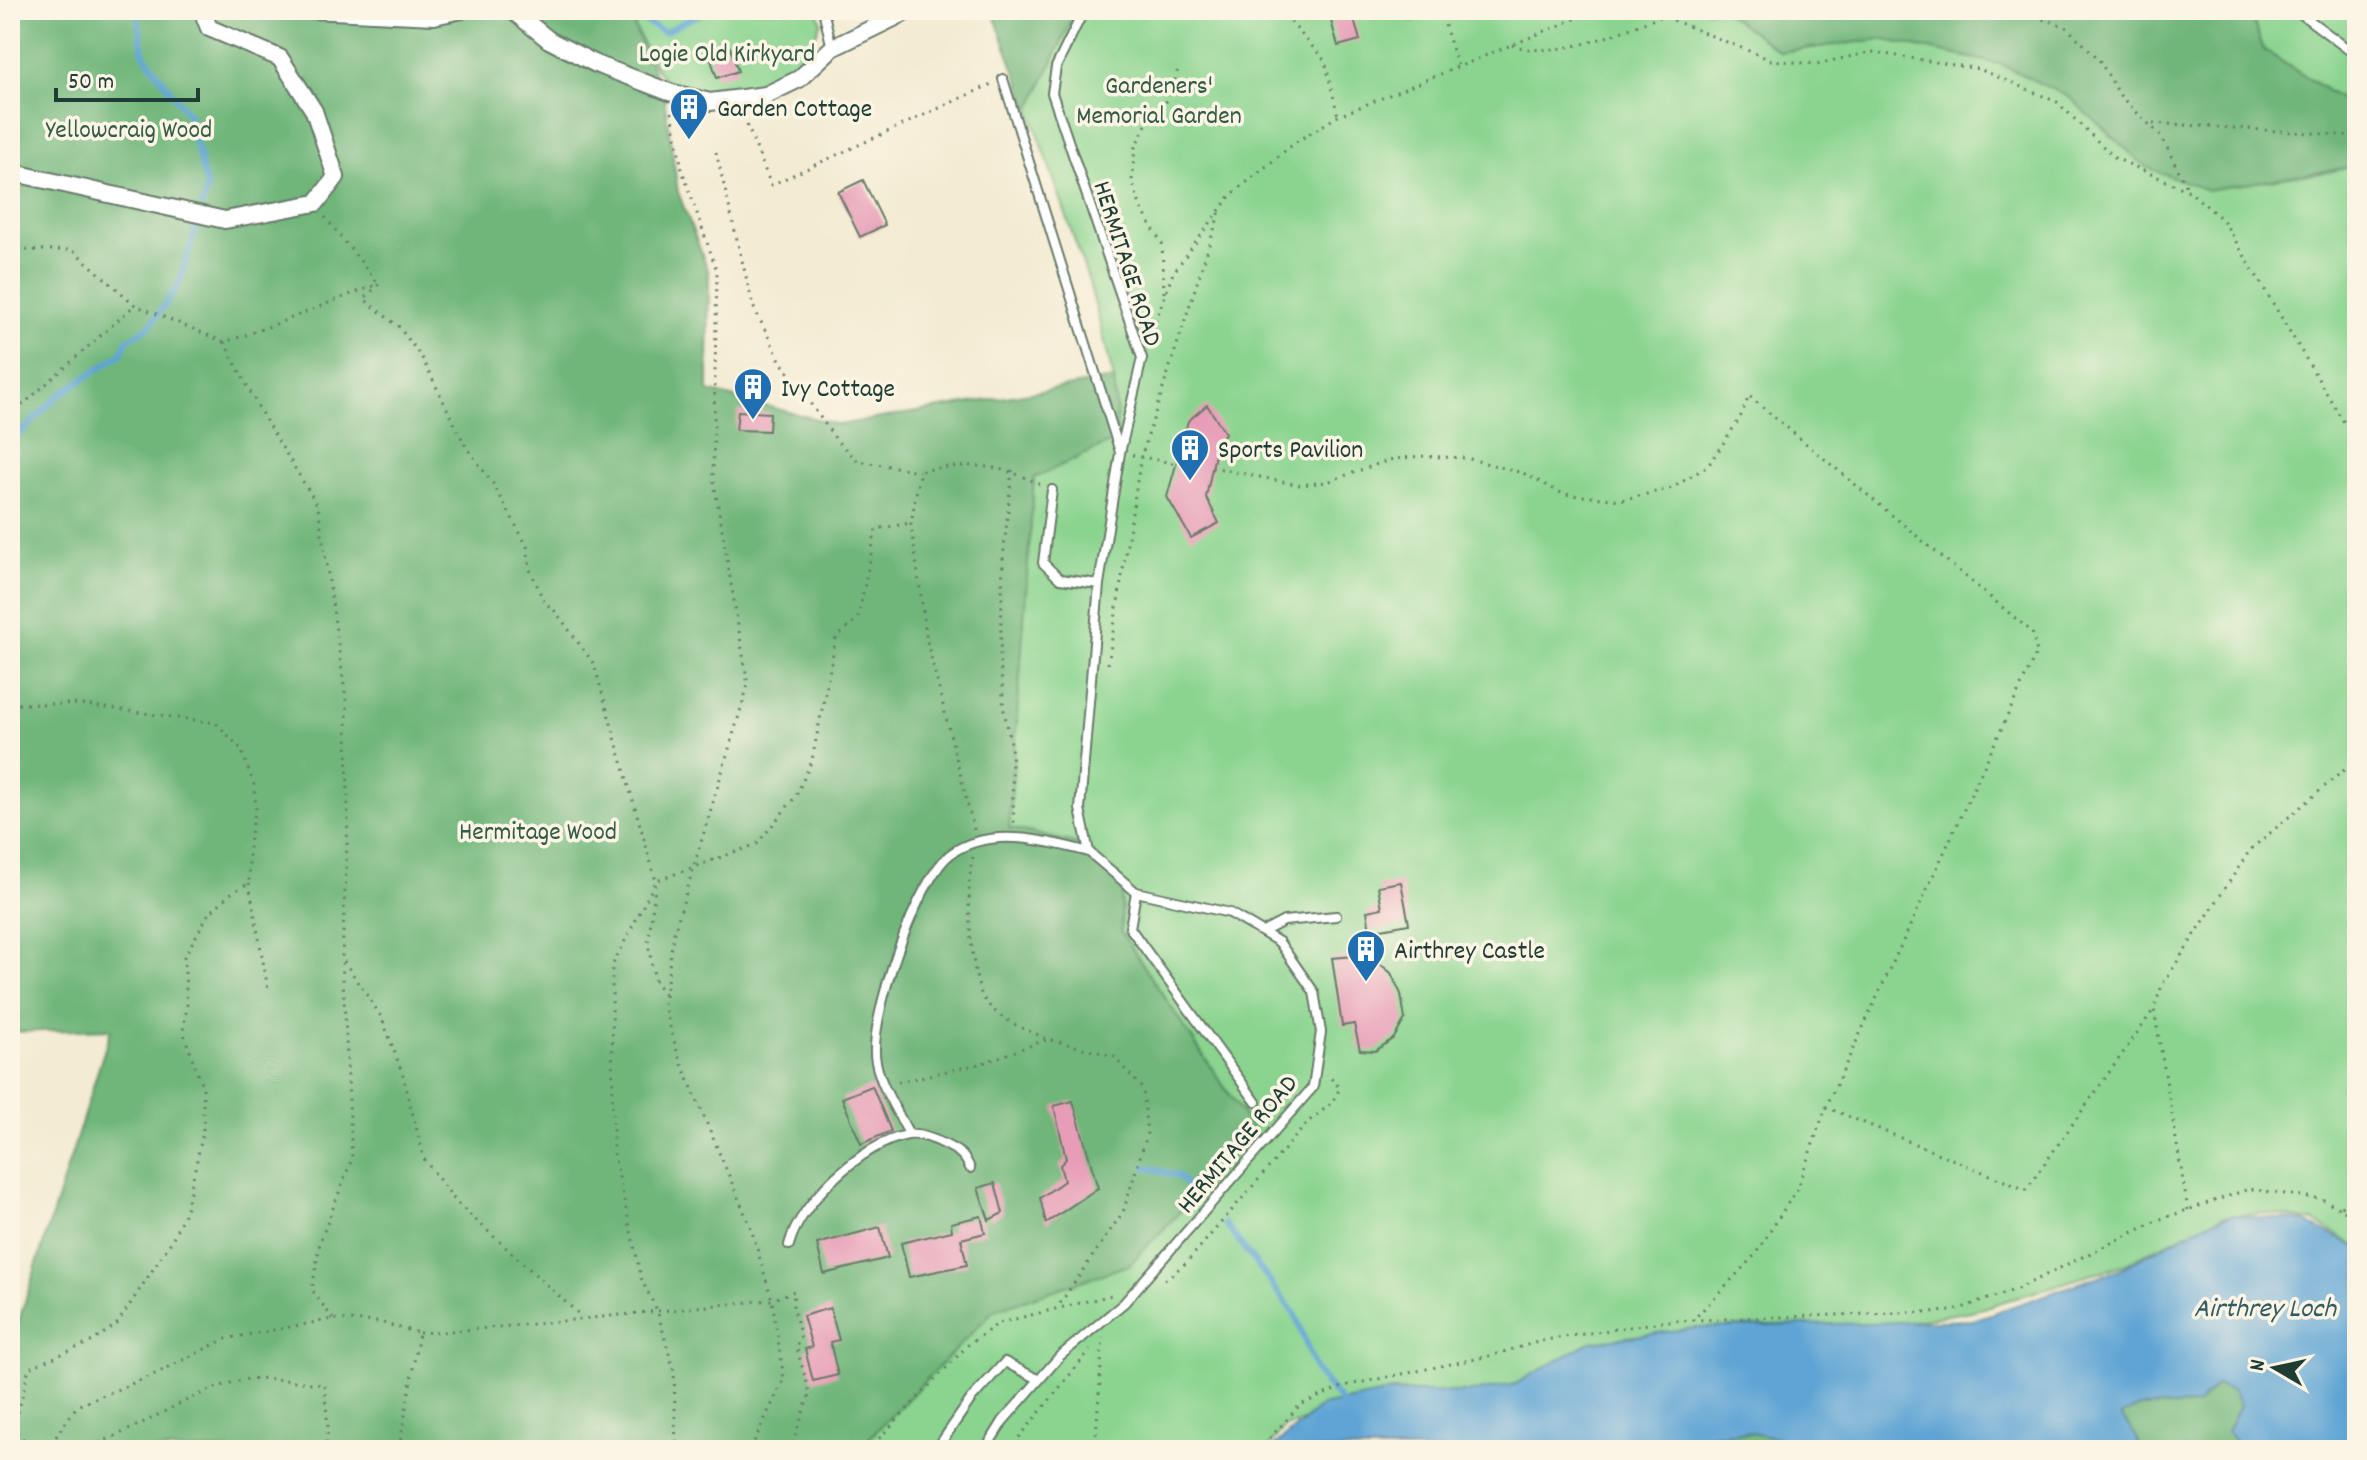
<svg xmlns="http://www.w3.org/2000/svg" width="2367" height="1460" viewBox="0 0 2367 1460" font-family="Dekko,sans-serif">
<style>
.green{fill:#8ad48f;stroke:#548862;stroke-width:2}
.forest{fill:#6fb67a;stroke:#477a57;stroke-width:2}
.water{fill:#5fa4d4;stroke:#3f7084;stroke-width:2}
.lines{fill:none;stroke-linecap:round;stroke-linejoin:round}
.stream{stroke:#5fa4d4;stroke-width:6}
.building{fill:#e79db7}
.service-casing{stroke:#697a6b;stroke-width:12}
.minor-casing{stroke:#697a6b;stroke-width:20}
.path{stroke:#697a6b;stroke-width:3;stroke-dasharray:2 6;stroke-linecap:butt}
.service{stroke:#fff;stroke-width:8}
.minor{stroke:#fff;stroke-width:16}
.labels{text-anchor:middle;stroke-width:7;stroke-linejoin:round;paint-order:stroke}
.park-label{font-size:26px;fill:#345b46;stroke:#fcf5e5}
.poi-label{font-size:26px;fill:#1f3d34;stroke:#fcf5e5;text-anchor:start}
.street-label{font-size:26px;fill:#1f3d34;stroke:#fcf5e5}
.water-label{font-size:28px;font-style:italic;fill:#325c64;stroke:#fcf5e5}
</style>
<rect width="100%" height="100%" fill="#fcf5e5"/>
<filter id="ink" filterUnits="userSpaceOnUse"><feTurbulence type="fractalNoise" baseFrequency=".0125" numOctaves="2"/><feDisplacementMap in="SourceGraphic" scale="16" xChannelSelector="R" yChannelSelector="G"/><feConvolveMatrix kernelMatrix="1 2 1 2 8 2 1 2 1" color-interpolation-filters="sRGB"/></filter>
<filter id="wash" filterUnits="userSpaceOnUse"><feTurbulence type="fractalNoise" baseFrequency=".006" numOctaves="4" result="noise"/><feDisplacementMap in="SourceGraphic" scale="32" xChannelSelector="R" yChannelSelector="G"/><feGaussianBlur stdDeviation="1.8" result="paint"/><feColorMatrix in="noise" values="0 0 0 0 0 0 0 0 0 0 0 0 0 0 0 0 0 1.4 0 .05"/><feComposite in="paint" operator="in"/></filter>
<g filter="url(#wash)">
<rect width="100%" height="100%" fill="#f3ebd2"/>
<path class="green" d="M 668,10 L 817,10 L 821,21 L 804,67 C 774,84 692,112 664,79 C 651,65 643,42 634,25 Z
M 1076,10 L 1723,10 L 1780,52 L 1881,39 L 2000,64 L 2069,97 L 2146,167 L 2313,175 L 2357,166 L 2357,1247 L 2314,1221 L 2264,1213 L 2223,1216 L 2122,1265 L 1976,1310 L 1499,1394 L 1390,1391 L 1285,1427 L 1266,1450 L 856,1450 L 992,1309 L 1129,1265 L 1255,1133 L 1121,932 L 1122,886 L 1083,845 L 1009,828 L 1034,477 L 1118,439 L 1114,379 L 1089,282 L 1030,110 Z
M 2249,10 L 2357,10 L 2357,110 L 2264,50 Z"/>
<path class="forest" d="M 10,10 L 627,10 L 664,96 L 678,192 L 709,273 L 708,391 L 839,425 L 1114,379 L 1118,439 L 1034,478 L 1009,828 L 1083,845 L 1122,886 L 1121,932 L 1255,1133 L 1129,1265 L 994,1310 L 858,1450 L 10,1450 L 10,1349 L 111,1029 L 10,1032 Z
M 992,10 L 1076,10 L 1030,110 Z
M 1723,10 L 2249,10 L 2264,50 L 2357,110 L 2357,166 L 2207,190 L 2146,167 L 2069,97 L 2000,64 L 1881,39 L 1780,52 Z
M 2217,1385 L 2233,1390 L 2240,1406 L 2242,1450 L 2141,1450 L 2136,1436 L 2120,1416 L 2139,1407 L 2196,1405 Z
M 1762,1433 L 1849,1450 L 1633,1450 C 1670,1430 1721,1434 1762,1433 Z"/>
<path class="water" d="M 2232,1215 L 2303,1221 L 2357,1247 L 2357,1450 L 2242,1450 L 2227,1431 L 2240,1406 L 2233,1390 L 2217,1385 L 2196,1405 L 2139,1407 L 2121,1416 L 2136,1436 L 2141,1450 L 1834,1450 L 1746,1432 L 1664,1439 L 1639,1450 L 1270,1450 L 1321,1406 L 1389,1392 L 1473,1392 L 1515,1384 L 1590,1342 L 1694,1328 L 1973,1320 L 2120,1269 L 2209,1222 Z"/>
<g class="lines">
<path class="stream" d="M 137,10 L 143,53 L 189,116 L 207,189 L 202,205
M 631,10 L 634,16 L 664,32 L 708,10
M 10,444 L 58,396 L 121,354 L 127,340 L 149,327 L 179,284 L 196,227
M 1146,1167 L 1178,1176 L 1197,1196
M 1225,1224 L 1295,1314 L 1316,1371 L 1341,1402"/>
</g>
<g id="blocks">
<path class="building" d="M 1328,10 L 1351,10 L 1360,40 L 1338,46 Z
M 730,47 L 738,71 L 717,78 L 709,54 Z
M 863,180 L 885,225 L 860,237 L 838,192 Z
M 1207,405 L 1225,433 L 1217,445 L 1206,497 L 1219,523 L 1191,538 L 1167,497 L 1188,421 Z
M 738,411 L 770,413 L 769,431 L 736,430 Z
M 1401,882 L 1409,924 L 1370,931 L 1367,911 L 1382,908 L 1378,886 Z
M 1372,933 L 1379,963 L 1391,973 L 1401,994 L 1405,1019 L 1394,1038 L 1375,1051 L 1360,1050 L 1354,1024 L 1342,1026 L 1332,958 L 1355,956 L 1357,935 Z
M 872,1086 L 891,1131 L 861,1144 L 842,1098 Z
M 1073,1101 L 1098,1188 L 1046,1223 L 1040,1198 L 1064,1181 L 1060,1165 L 1066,1159 L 1054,1106 Z
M 995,1183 L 1003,1213 L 989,1220 L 978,1188 Z
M 981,1216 L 985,1233 L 961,1239 L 967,1265 L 909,1277 L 901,1243 L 952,1231 L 951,1223 Z
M 880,1227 L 888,1258 L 824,1274 L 817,1244 Z
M 830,1308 L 839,1340 L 830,1342 L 838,1375 L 813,1381 L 805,1349 L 812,1347 L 803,1316 Z"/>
</g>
</g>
<g filter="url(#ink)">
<use href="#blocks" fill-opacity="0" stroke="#697a6b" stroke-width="2"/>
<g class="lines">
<g class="service-casing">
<path id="service" d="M 823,10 L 832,48
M 1405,10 L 1406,13
M 2296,10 L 2357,56
M 1003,79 L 1120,452
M 1052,490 L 1043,563 L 1060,579 L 1099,584
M 1136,892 L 1130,928 L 1256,1102
M 1263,932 L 1284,921 L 1336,916
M 909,1134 C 897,1111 881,1087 876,1062 C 867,1021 918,876 952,853 C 991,826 1048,841 1089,852
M 789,1245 C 800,1202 864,1142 908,1135 C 920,1133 934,1139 944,1144 C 958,1151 964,1154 970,1168
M 936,1450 L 971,1399 L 1005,1362 L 1039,1380
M 985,1450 L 1003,1421 L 1060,1356 L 1124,1303 L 1313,1087 L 1321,1032 L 1314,992 L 1279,942 L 1230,913 L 1136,892 L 1089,852 L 1080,809 L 1099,584 L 1120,453 L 1142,358 L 1052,93 L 1056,67 L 1084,10"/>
</g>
<g class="minor-casing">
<path id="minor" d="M 312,10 L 434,16 L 462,10
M 512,10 L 549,40 L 596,64 L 669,92 L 710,102 L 766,95 L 799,79 L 832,48 L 910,10
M 10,172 L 225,220 L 316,203 L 336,177 L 314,111 L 280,58 L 209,28 L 202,10"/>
</g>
<path class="path" d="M 1280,10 L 1325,61 L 1338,116
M 1440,10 L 1458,67
M 2012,10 L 2065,26 L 2098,58 L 2121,97 L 2161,136 L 2189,191
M 1512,45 C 1560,61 1617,32 1663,16 L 1771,60 L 1816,64 L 1872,52 L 1979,69 L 2057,102 L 2115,158 L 2189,191 L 2223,220 L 2357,444
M 672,112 L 682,170 L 717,271 L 713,476 L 748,685 L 673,936 L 664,1005 L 678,1055 L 751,1228 L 772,1300 L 784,1379 L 750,1450
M 2153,123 L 2357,136
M 747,125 L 771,185 L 992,84
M 716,152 L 753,306 L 781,362 L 837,441 L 858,461 L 919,471
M 325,217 L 377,282
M 10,250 L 73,250 L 135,305 L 224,342
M 1164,293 L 1162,244 L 1141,208 L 1132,181 L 1135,147 L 1146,125 L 1170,97 L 1178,69
M 1150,336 L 1173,273 L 1231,195 L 1296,142 L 1338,116 L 1597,10
M 10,416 L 135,305
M 1132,455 L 1177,464
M 1212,467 L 1298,485 L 1327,482 L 1389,460 L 1419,456 L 1466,458 L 1523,473 L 1563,494 L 1621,500 L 1672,488 L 1708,466 L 1740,418 L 1749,396 L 2032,632 L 2037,652 L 1826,1107 L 1797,1189 L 1755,1255 L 1694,1319
M 1012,470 L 1003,559 L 1000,659 L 1004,711 L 1011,743 L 1014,825
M 1108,664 L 1141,457 L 1221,208
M 10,704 L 78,704 L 216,723 L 241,749 L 254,785 L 256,808 L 249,843 L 249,883 L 230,894 L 208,915 L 184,957 L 187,1006 L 183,1031 L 203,1089 L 203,1132 L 186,1210 L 171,1242 L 117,1324 L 93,1341 L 29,1368 L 14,1429 L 18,1450
M 974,830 L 927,641 L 911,523 L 920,471 C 969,463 996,462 1041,485
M 973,857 C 965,882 970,978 984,999 C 999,1021 1025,1029 1048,1039
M 249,883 L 268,989
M 344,961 L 382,1018 L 403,1075 L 424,1159 L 456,1202 L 582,1317
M 898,1082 L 983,1063 L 1048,1039 L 1113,1056 L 1143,1089 L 1147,1135 L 1123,1212 L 1059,1305
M 1826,1107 L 2026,1190 L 2154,1009
M 2341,1207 L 2357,1189
M 2188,1210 L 2154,1009 L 2162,985 L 2250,850 L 2357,759
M 1165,1280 L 1187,1262 L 1309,1121 L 1331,1104 L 1340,1088 L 1327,1074
M 333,1319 L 312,1290 L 320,1242 L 352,1159 L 342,958 L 348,821 L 347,706 L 318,506 L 263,416 L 224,342 C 277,326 327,302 379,284 L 364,299 L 399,327 L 422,358 L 466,447 L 494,485 L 527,546 L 530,569 L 544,602 L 556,612 L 594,664 L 656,881 L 648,944 L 655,981 L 665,995
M 419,1333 C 537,1326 654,1310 772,1300 L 794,1291 L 793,1306 L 801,1338 L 796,1346 L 810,1393 L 790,1450
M 17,1432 L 33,1450
M 47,1450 L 77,1406 L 153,1375 L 225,1339 L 333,1319 L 379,1322 L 419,1333 L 399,1450
M 76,1450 C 135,1435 185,1392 243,1380 C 266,1375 299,1383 324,1384 L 328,1427 L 325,1450
M 676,1450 L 674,1371 L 657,1310 L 642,1281 L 613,1150 L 612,966 L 656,881 L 757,844 L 796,796 L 812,760 L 836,638 L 858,618 L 876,529 L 911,523
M 868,1450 L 969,1344 L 999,1323 L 1112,1295
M 1009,1450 L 1090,1350
M 1095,1450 L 1103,1338
M 1259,1450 L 1300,1405 L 1344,1386 L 1485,1357 L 1545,1340 L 1667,1321 L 1953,1311 L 2017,1289 L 2158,1220 L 2249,1189 L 2322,1199 L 2357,1218"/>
<use href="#service" class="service"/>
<use href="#minor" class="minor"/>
</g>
</g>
<defs>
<g id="building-pin" transform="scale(2)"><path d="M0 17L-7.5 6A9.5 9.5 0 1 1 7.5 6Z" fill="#1f6fb2" stroke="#fcf5e5"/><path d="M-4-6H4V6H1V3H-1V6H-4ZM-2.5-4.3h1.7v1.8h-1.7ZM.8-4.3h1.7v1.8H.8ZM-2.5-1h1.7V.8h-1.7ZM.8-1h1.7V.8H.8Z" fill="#fff"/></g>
</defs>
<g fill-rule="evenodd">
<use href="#building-pin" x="689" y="107"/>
<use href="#building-pin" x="753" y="387"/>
<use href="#building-pin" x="1190" y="448"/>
<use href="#building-pin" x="1366" y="949"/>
</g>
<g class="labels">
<g class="park-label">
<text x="727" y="61">Logie Old Kirkyard</text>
<text x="1159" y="93">Gardeners'<tspan x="1159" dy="30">Memorial Garden</tspan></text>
<text x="129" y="137">Yellowcraig Wood</text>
<text x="538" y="839">Hermitage Wood</text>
</g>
<g class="poi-label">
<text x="717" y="116">Garden Cottage</text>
<text x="781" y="396">Ivy Cottage</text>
<text x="1218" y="457">Sports Pavilion</text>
<text x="1394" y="958">Airthrey Castle</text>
</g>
<g class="street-label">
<text transform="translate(1129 263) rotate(72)" y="9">HERMITAGE ROAD</text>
<text transform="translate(1236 1143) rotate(-50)" y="9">HERMITAGE ROAD</text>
</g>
<g class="water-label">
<text x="2265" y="1316">Airthrey Loch</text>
</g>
</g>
<rect width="2367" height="1460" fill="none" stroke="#fcf5e5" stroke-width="40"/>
<g transform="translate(2275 1368) rotate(279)" stroke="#fcf5e5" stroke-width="6" paint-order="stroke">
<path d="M0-6L14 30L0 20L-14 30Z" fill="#1f3d34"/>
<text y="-12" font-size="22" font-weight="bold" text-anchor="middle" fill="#1f3d34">N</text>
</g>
<path d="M56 88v12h142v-12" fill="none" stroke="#1f3d34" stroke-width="4"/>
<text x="68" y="88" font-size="24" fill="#1f3d34" stroke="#fcf5e5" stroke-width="6" paint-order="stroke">50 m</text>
</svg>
